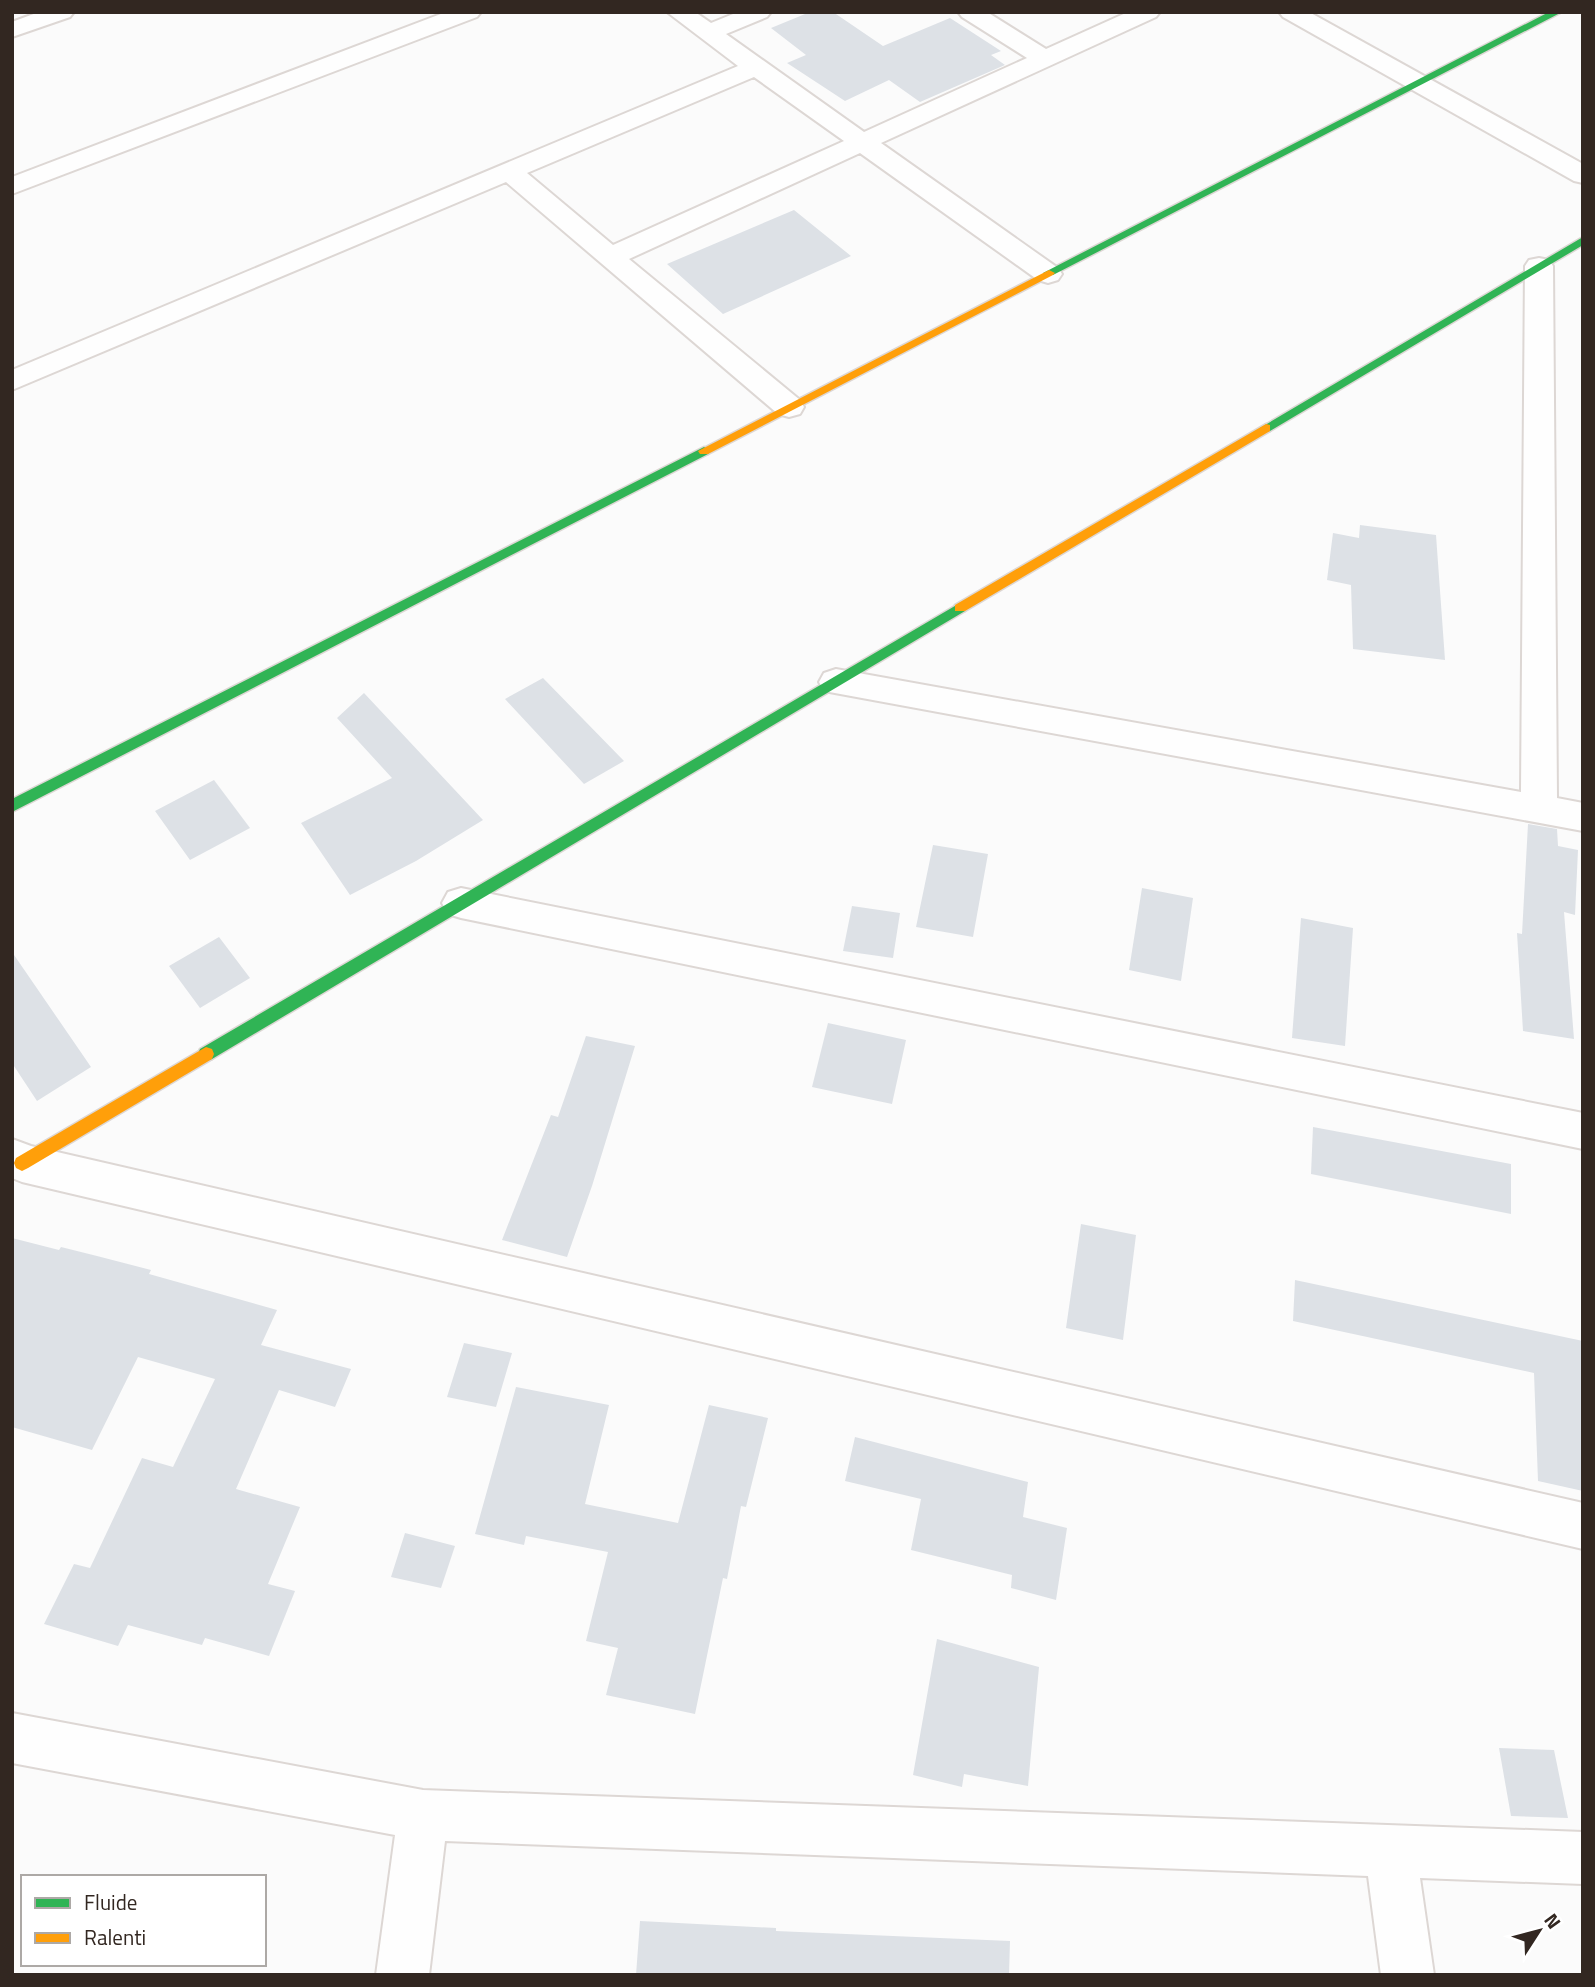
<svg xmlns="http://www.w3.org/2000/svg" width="1595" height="1987" viewBox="0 0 1595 1987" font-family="'Titillium Web',sans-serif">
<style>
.building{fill:#dde1e6}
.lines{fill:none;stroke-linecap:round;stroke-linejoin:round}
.street-casing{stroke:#ddd7d4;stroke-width:4}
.fast-casing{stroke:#ddd7d4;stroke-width:3}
.slow-casing{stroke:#ddd7d4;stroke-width:3}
.street{fill:#fefefe;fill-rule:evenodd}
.fast{fill:#30b455;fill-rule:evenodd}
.slow{fill:#ff9f0a;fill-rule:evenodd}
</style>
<rect width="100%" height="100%" fill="#fbfbfb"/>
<path class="building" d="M 810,12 L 833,12 L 883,46 L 950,18 L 1001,51 L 991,55 L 1005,65 L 920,102 L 889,80 L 845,101 L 787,63 L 806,55 L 771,28 Z
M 794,210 L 851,256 L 723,314 L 667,264 Z
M 1360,525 L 1436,535 L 1445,660 L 1353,649 L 1351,585 L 1327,580 L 1333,533 L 1359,538 Z
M 543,678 L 624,761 L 584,784 L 505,699 Z
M 364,693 L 483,820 L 416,861 L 350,895 L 301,823 L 392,778 L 337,718 Z
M 214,780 L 250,828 L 190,860 L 155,811 Z
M 1528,824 L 1557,829 L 1558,846 L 1578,850 L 1575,915 L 1564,912 L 1574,1039 L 1523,1031 L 1517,933 L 1522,934 Z
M 933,845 L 988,854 L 973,937 L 916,927 Z
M 1142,888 L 1193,898 L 1181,981 L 1129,970 Z
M 852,906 L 900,913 L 893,958 L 843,951 Z
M 1301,918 L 1353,928 L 1345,1046 L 1292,1038 Z
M 219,937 L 250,978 L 200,1008 L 169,966 Z
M 12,952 L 91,1067 L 37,1101 L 12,1063 Z
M 828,1023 L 906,1040 L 892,1104 L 812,1087 Z
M 586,1036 L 635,1046 L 592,1186 L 567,1257 L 502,1240 L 551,1115 L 558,1117 Z
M 1313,1127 L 1511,1164 L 1511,1214 L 1311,1174 Z
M 1081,1224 L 1136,1235 L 1123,1340 L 1066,1328 Z
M 12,1238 L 59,1250 L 61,1247 L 97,1256 L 151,1270 L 149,1274 L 277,1310 L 261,1345 L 351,1369 L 335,1407 L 279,1390 L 236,1489 L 300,1507 L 268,1584 L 295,1591 L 269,1656 L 205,1638 L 202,1645 L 128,1625 L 118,1646 L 44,1624 L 74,1564 L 90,1568 L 142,1458 L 173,1467 L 215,1379 L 138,1357 L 92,1450 L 12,1427 Z
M 1295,1280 L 1583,1341 L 1583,1491 L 1538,1481 L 1534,1373 L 1293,1321 Z
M 464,1343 L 512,1353 L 496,1407 L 447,1397 Z
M 516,1387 L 609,1405 L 585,1504 L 678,1523 L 709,1405 L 768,1418 L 746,1507 L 741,1506 L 727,1579 L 723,1578 L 695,1714 L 606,1695 L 618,1648 L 586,1641 L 608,1552 L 526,1536 L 524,1545 L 475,1534 Z
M 855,1437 L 1028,1482 L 1023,1517 L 1067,1528 L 1056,1600 L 1011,1588 L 1012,1575 L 911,1550 L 921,1499 L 845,1481 Z
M 405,1533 L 455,1546 L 441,1588 L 391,1577 Z
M 937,1639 L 1039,1667 L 1028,1786 L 964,1774 L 962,1787 L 913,1775 Z
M 1499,1748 L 1554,1750 L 1568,1818 L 1511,1816 Z
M 640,1921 L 776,1928 L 776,1931 L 1010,1941 L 1009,1975 L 636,1975 Z"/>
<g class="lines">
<g class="street-casing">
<path id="street" d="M 39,12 L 74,12 L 70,17 L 12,37 L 12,22 Z
M 446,12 L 481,12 L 477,17 L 12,194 L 12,177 Z
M 667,12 L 695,12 L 711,23 L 738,12 L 771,12 L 767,17 L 726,34 L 864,132 L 1027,58 L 962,17 L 958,12 L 987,12 L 1046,49 L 1128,12 L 1160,12 L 1156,17 L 881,143 L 1058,268 L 1062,274 L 1058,280 L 1048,283 L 1038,280 L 860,153 L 629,259 L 800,400 L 804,407 L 800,414 L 789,417 L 778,414 L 506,182 L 12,390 L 12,370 L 738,66 ZM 754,77 L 844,141 L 613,245 L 527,173 Z
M 1279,12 L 1309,12 L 1583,164 L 1583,183 L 1574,181 L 1283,17 Z
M 1539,258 L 1549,260 L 1553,266 L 1557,798 L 1583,803 L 1583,831 L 824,691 L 819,682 L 824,673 L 836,669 L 1521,792 L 1525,266 L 1529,260 Z
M 461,888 L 1583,1113 L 1583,1149 L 461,918 L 448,914 L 442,903 L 448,892 Z
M 12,1139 L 31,1146 L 1583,1503 L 1583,1549 L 22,1182 L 12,1178 Z
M 12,1713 L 423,1790 L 1583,1832 L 1583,1884 L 1420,1878 L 1434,1975 L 1381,1975 L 1368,1876 L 445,1841 L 429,1975 L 376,1975 L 395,1835 L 12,1763 Z"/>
</g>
<g class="fast-casing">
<path id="fast" d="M 1549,12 L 1562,12 L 1053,275 L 1045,275 L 1043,273 Z
M 1583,237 L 1583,245 L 1270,431 L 1266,432 L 1260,428 Z
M 704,447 L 710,451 L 708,454 L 12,812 L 12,799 Z
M 960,603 L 965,605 L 965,611 L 212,1059 L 206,1061 L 200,1059 L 198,1054 L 200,1049 Z"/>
</g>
<g class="slow-casing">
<path id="slow" d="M 1049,270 L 1055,273 L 1053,275 L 708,454 L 700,454 L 698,451 Z
M 1266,424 L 1270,425 L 1270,431 L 965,611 L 955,611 L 955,605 Z
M 206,1047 L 212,1049 L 214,1054 L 212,1059 L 28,1168 L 22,1171 L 16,1168 L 14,1163 L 16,1158 Z"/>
</g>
<use href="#street" class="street"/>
<use href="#fast" class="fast"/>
<use href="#slow" class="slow"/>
</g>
<rect width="1595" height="1987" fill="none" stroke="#322721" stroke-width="28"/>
<rect x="21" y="1875" width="245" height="91" fill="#ffffff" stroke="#ada9a6" stroke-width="2"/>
<rect x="35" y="1898" width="35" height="10" fill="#30b455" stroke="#ada9a6" stroke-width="2"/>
<text x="84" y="1910" font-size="21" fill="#322721">Fluide</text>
<rect x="35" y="1933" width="35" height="10" fill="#ff9f0a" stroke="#ada9a6" stroke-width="2"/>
<text x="84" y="1945" font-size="21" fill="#322721">Ralenti</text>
<g transform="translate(1539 1931) rotate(54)" stroke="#ffffff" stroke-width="5" paint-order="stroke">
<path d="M0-5L12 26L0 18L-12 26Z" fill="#322721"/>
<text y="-10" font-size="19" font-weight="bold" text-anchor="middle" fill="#322721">N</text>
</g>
</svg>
